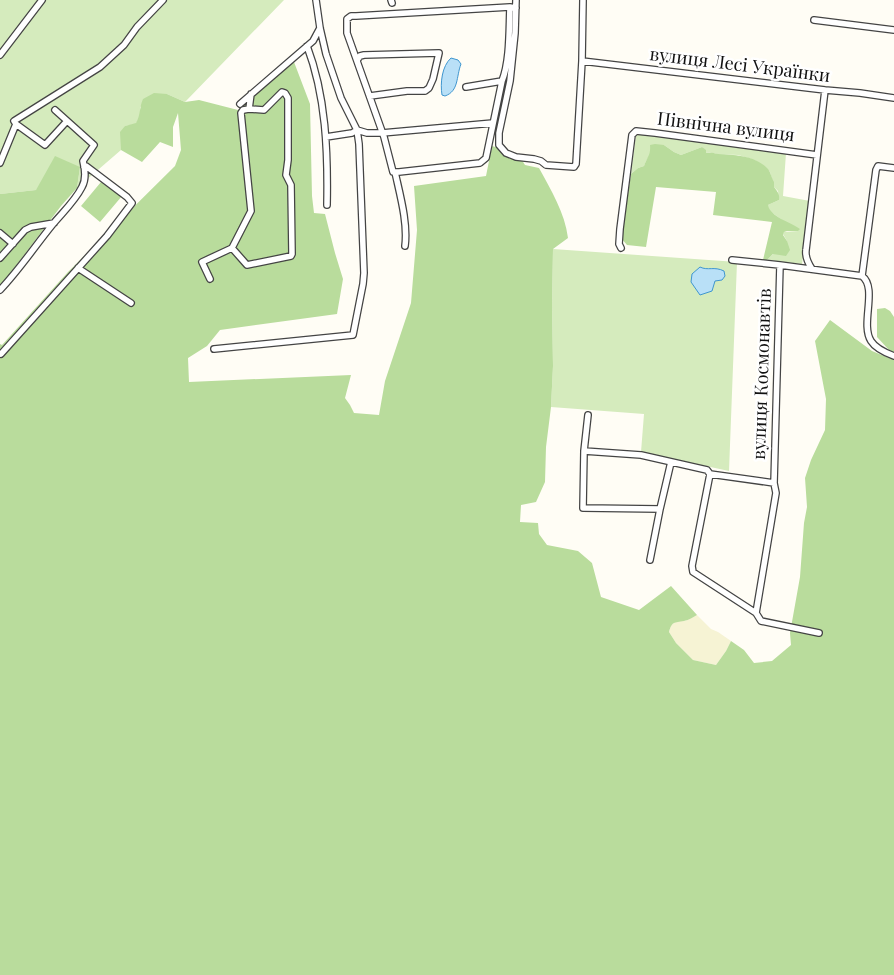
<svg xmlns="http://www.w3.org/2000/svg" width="894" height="975" viewBox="0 0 894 975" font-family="'Playfair Display',serif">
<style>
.farmland{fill:#f6f3d4}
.green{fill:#d5ebbd}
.forest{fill:#b9dc9c}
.water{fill:#b9e0f7;stroke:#3f96cf}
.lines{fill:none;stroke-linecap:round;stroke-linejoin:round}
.minor-casing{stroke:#444;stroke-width:8}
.minor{stroke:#fff;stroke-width:5.5}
.labels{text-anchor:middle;stroke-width:5;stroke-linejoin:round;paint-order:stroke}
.street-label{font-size:18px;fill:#111;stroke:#fff}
</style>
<rect width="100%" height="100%" fill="#fffdf5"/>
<path class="farmland" d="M 697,615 L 711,629 L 718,632 L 731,641 L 726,651 L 716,665 L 693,660 L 676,643 L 669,632 L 671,625 L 677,621 L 685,621 Z"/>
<path class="green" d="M 0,0 L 284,0 L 185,102 L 167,94 L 140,107 L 140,115 L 136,124 L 125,126 L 121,145 L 121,150 L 77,188 L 80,167 L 36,190 L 0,194 Z
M 639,134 L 786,153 L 783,196 L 810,201 L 802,264 L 767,260 L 787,241 L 783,234 L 784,232 L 798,231 L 771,212 L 768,209 L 768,205 L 779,200 L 778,191 L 774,187 L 770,172 L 755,160 L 738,155 L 717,154 L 709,152 L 706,153 L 702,147 L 681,155 L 674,152 L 664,145 C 654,152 648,154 644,166 L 638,168 L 631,174 L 636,136 Z
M 553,249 L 737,262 L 729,471 L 641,452 L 644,414 L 551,407 L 553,366 L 552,305 Z"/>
<path class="forest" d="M 294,62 L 310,104 L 312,196 L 314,213 L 325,214 L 335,253 L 343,279 L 337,314 L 220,330 L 207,346 L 188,358 L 189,382 L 351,375 L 345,398 L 350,405 L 354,413 L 379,415 L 385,381 L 411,303 L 417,230 L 414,186 L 486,176 L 492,146 L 518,154 L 525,165 L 539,168 C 551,190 565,213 568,238 L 553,249 L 552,305 L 553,366 L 551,407 L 546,447 L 545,482 L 536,502 L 521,505 L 520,522 L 538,523 L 539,534 L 547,545 L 578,551 L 592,563 L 601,597 L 639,610 L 671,586 L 697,615 C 693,617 689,620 684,621 C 674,623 672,621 669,632 L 676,643 L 693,660 L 716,665 L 726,651 L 731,641 L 744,650 L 754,663 L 772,661 L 791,645 L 790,633 L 800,577 L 804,523 L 807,507 L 805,478 L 811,460 L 825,430 L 826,399 L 815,341 L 830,320 L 872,351 L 894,360 L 894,975 L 0,975 L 0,344 L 2,345 L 68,272 L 175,166 L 181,150 L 178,113 L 173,127 L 173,147 L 160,142 L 142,162 L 121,150 L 120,132 L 125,126 L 136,123 C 141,114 139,108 143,99 L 154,93 L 167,94 L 185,102 L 199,100 L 238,110 Z
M 655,144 L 664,145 L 674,152 L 681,155 L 702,147 L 706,150 L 706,153 C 711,152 713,153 718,154 C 735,155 754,155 767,168 C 771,172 771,177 774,182 L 774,187 C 777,191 780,194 779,200 L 768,205 C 770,217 791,222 800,229 L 798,231 L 787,231 L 784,232 L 783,235 L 787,241 L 790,250 L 786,256 L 773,254 L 767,260 L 763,260 L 772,222 L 713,215 L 716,192 L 656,187 L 646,247 L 627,245 L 621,238 L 631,174 L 638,168 L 644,166 C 647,157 651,155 650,145 Z
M 55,156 L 80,167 L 77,188 L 61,206 L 0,287 L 0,194 L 36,190 Z
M 101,182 L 122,196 L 100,222 L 81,206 Z
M 885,308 L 890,311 L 894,317 L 894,352 L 889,350 L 877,337 L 877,309 Z"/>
<path class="water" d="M 451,58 L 458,60 L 461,64 C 456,77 459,91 445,96 L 442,95 C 440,83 442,66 451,58 Z
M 700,267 C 708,271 714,266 724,271 L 725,276 L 722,280 L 715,281 L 712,291 L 700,295 L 691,282 L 692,274 Z"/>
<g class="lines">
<g class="minor-casing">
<path id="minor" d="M 391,0 L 392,3
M 516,0 L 515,33 L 510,81 L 499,133 L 499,145 L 506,153 L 516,157 L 534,159 L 541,161 L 546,165 L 574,167 L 576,164 L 582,61 L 583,0
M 510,7 C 509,30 510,61 502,81 L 486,158 L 480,163 L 399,172 L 393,172 L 384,137 L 347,33 L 347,19 L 351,16 L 356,16 L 510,7 L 516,8
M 814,20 L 894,30
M 307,46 C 326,96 328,152 327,205
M 0,55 L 42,0
M 357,60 L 360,56 L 364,55 L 439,53 L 433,79 L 429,88 L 425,91 L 407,91 L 370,96
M 582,61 L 825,90 L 860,93 L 894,98
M 466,87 L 502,81
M 240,104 L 313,41 L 320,28
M 16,124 L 45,145 L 67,121
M 326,137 L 352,133 L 357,130 L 367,133 L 382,133 L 493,123
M 0,163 L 16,124 L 14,121 L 100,67 L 124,45 L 137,27 L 163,0
M 395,172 C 400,195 408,223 405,246
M 0,233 L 13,244
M 232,248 L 247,265 L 291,256 L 292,254 L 291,185 L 286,175 L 288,160 L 288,98 L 285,93 L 282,92 L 264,110 L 249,109
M 621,248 L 619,244 L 620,229 L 632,135 L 636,131 L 655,133 L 817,155
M 0,258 L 25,230 L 31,227 L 54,223
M 732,260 L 780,265 L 862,276 C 878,288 860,324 871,341 C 876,349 886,353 894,356
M 78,268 L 131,303
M 812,269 C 808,263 805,257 806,250 L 825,90
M 862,276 L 876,170 L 878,166 L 894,168
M 210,279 L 202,262 L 232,248 L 251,211 L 241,113 L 243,110 L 249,109 L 251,94
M 0,290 C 20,269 35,246 53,224 C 63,212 75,201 82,187 C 86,180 85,169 83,161 L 94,145 L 55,110
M 214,349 L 353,335 L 363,284 L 364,273 L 359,144 L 357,130 L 341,98 L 326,54 L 320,28 L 316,0
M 1,354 L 107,236 L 132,203 L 127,197 L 86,166 L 84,167
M 588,415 L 584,451 L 583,508 L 660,509 L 671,462
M 584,451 L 641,455 L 707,470 L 710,474 L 774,483
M 710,474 L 692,566 L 693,572 L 756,613 L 776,493 L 774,483 L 780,265
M 650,560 L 660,509
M 756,613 L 761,621 L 819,633"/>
</g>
<use href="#minor" class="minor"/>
</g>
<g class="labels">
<g class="street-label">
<text transform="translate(740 65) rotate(7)" y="6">вулиця Лесі Українки</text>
<text transform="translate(726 127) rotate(7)" y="6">Північна вулиця</text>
<text transform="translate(762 374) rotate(-88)" y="6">вулиця Космонавтів</text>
</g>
</g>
</svg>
